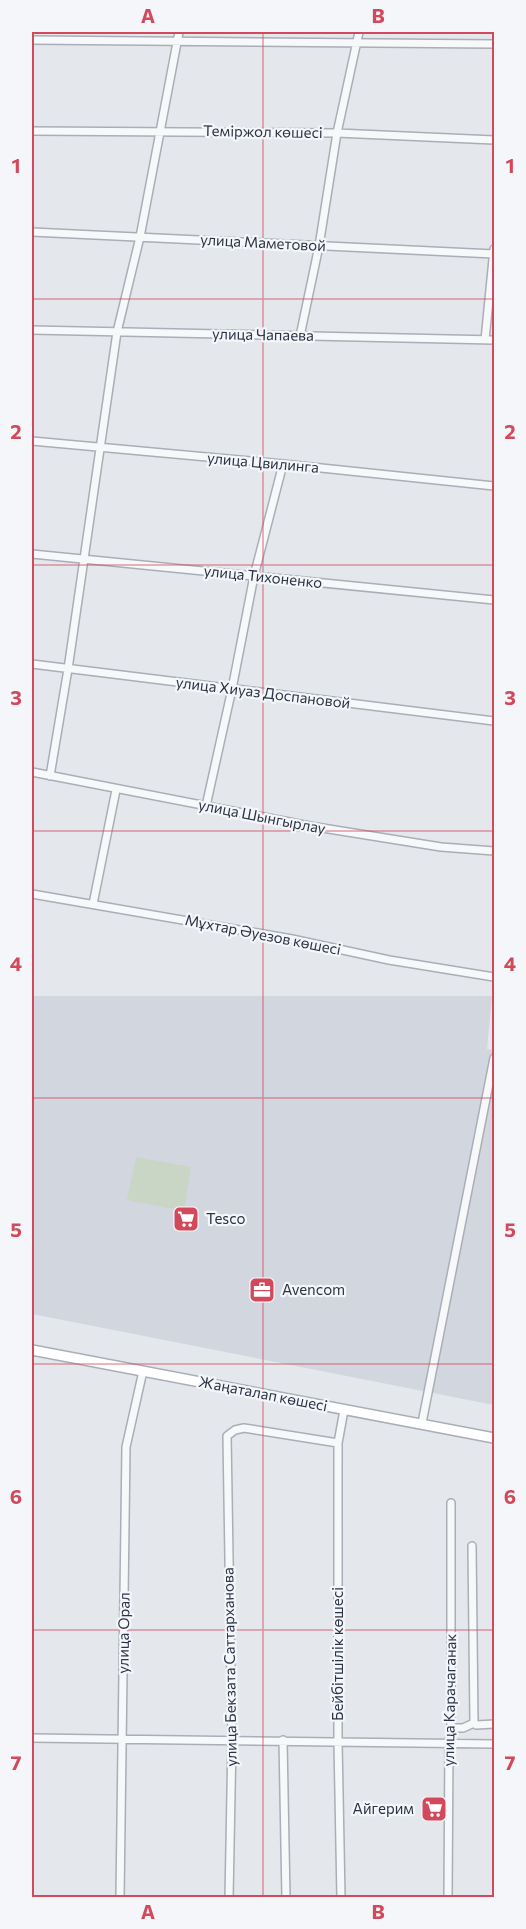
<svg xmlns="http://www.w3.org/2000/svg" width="526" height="1929" viewBox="0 0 526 1929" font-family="Commissioner,sans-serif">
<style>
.built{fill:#d2d6de}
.garden{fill:#c9d6c5}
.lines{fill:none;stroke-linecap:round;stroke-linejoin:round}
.street-casing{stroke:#a9aeb7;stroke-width:10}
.secondary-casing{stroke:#a9aeb7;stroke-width:12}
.street{stroke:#f7f8fa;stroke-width:7}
.secondary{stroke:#fff;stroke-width:9}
.grid{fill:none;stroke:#d1495b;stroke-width:1.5;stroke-opacity:0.55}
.labels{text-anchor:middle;stroke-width:4.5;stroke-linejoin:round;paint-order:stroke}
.street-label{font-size:15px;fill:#2b3445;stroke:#f4f6f9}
.poi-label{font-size:15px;fill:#2b3445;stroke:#f4f6f9;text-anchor:start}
.neatline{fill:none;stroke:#d1495b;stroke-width:2}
.grid-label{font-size:20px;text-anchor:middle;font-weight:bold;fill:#d1495b}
</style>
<rect width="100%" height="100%" fill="#e4e7ec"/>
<path class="built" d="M 32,996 L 492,996 L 487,1049 L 494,1050 L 494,1405 L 32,1314 Z"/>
<path class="garden" d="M 136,1157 L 191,1167 L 184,1211 L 127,1200 Z"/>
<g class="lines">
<g class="street-casing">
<path id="street" d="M 32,40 L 494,44
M 32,131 L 337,133 L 494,140
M 32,232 L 494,254
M 32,330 L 494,340
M 300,336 L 319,246 L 337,133 L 359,32
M 485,340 L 494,249
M 32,441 L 283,464 L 494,486
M 32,554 L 494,600
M 32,664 L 494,721
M 32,772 L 310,826 L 441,847 L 494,851
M 50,776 L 68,669 L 117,332 L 140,237 L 179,32
M 206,806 L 232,689 L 254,576 L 283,464
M 32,894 L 292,939 L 389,960 L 494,977
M 93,904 L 116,790
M 422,1423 L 494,1058
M 472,1546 L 474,1723
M 451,1728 L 463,1728 L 474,1723 L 476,1725 L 494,1724
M 32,1738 L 494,1744
M 283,1740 L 286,1898
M 120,1898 L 126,1447 L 143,1371
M 229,1898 L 232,1740 L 227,1436 L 235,1430 L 244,1428 L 338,1443
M 341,1898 L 338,1742 L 338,1443 L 344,1410
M 448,1898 L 449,1743 L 451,1728 L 451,1503"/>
</g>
<g class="secondary-casing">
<path id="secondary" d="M 32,1350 L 494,1438"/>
</g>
<use href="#street" class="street"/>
<use href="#secondary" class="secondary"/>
</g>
<path class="grid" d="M 263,32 L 263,1898M 32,299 L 494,299M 32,565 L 494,565M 32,831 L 494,831M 32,1098 L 494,1098M 32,1364 L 494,1364M 32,1630 L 494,1630"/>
<defs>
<g id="supermarket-square" transform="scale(1.35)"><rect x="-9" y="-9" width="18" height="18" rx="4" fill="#d1495b" stroke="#f4f6f9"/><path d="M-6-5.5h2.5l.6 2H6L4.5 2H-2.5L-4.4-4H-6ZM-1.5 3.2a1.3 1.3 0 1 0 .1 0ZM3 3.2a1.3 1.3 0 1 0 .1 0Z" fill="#fff"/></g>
<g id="office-square" transform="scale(1.35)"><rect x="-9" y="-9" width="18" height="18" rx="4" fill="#d1495b" stroke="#f4f6f9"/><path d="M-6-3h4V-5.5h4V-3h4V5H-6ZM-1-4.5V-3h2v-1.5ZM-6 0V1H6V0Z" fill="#fff"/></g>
</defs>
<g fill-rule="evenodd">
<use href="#supermarket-square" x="186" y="1219"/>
<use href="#office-square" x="262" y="1290"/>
<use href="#supermarket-square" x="434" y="1809"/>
</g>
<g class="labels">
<g class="street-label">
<text transform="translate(263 132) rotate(1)" y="5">Теміржол көшесі</text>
<text transform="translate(263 243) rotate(3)" y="5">улица Маметовой</text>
<text transform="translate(263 335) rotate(1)" y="5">улица Чапаева</text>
<text transform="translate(263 463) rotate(5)" y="5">улица Цвилинга</text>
<text transform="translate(263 577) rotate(6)" y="5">улица Тихоненко</text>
<text transform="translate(263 693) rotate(7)" y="5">улица Хиуаз Доспановой</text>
<text transform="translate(262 817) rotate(11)" y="5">улица Шынгырлау</text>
<text transform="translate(263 935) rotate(11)" y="5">Мұхтар Әуезов көшесі</text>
<text transform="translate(263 1394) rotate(11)" y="5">Жаңаталап көшесі</text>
<text transform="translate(124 1633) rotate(-89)" y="5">улица Орал</text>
<text transform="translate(338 1654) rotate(-90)" y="5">Бейбітшілік көшесі</text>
<text transform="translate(230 1667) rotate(-91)" y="5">улица Бекзата Саттарханова</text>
<text transform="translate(450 1700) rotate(-89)" y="5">улица Карачаганак</text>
</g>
<g class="poi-label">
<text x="206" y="1224">Tesco</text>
<text x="282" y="1295">Avencom</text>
<text x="414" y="1814" text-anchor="end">Айгерим</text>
</g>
</g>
<rect width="526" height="1929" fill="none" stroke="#f4f6f9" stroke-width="66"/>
<rect x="33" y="33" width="460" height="1863" class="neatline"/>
<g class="grid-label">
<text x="148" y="23">A</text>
<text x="378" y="23">B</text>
<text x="16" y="173">1</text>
<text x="510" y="173">1</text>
<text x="16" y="439">2</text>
<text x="510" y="439">2</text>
<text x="16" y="705">3</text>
<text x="510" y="705">3</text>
<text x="16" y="971">4</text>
<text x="510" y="971">4</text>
<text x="16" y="1237">5</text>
<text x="510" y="1237">5</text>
<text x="16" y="1504">6</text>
<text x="510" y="1504">6</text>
<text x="16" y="1770">7</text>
<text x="510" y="1770">7</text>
<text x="148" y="1919">A</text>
<text x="378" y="1919">B</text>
</g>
</svg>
